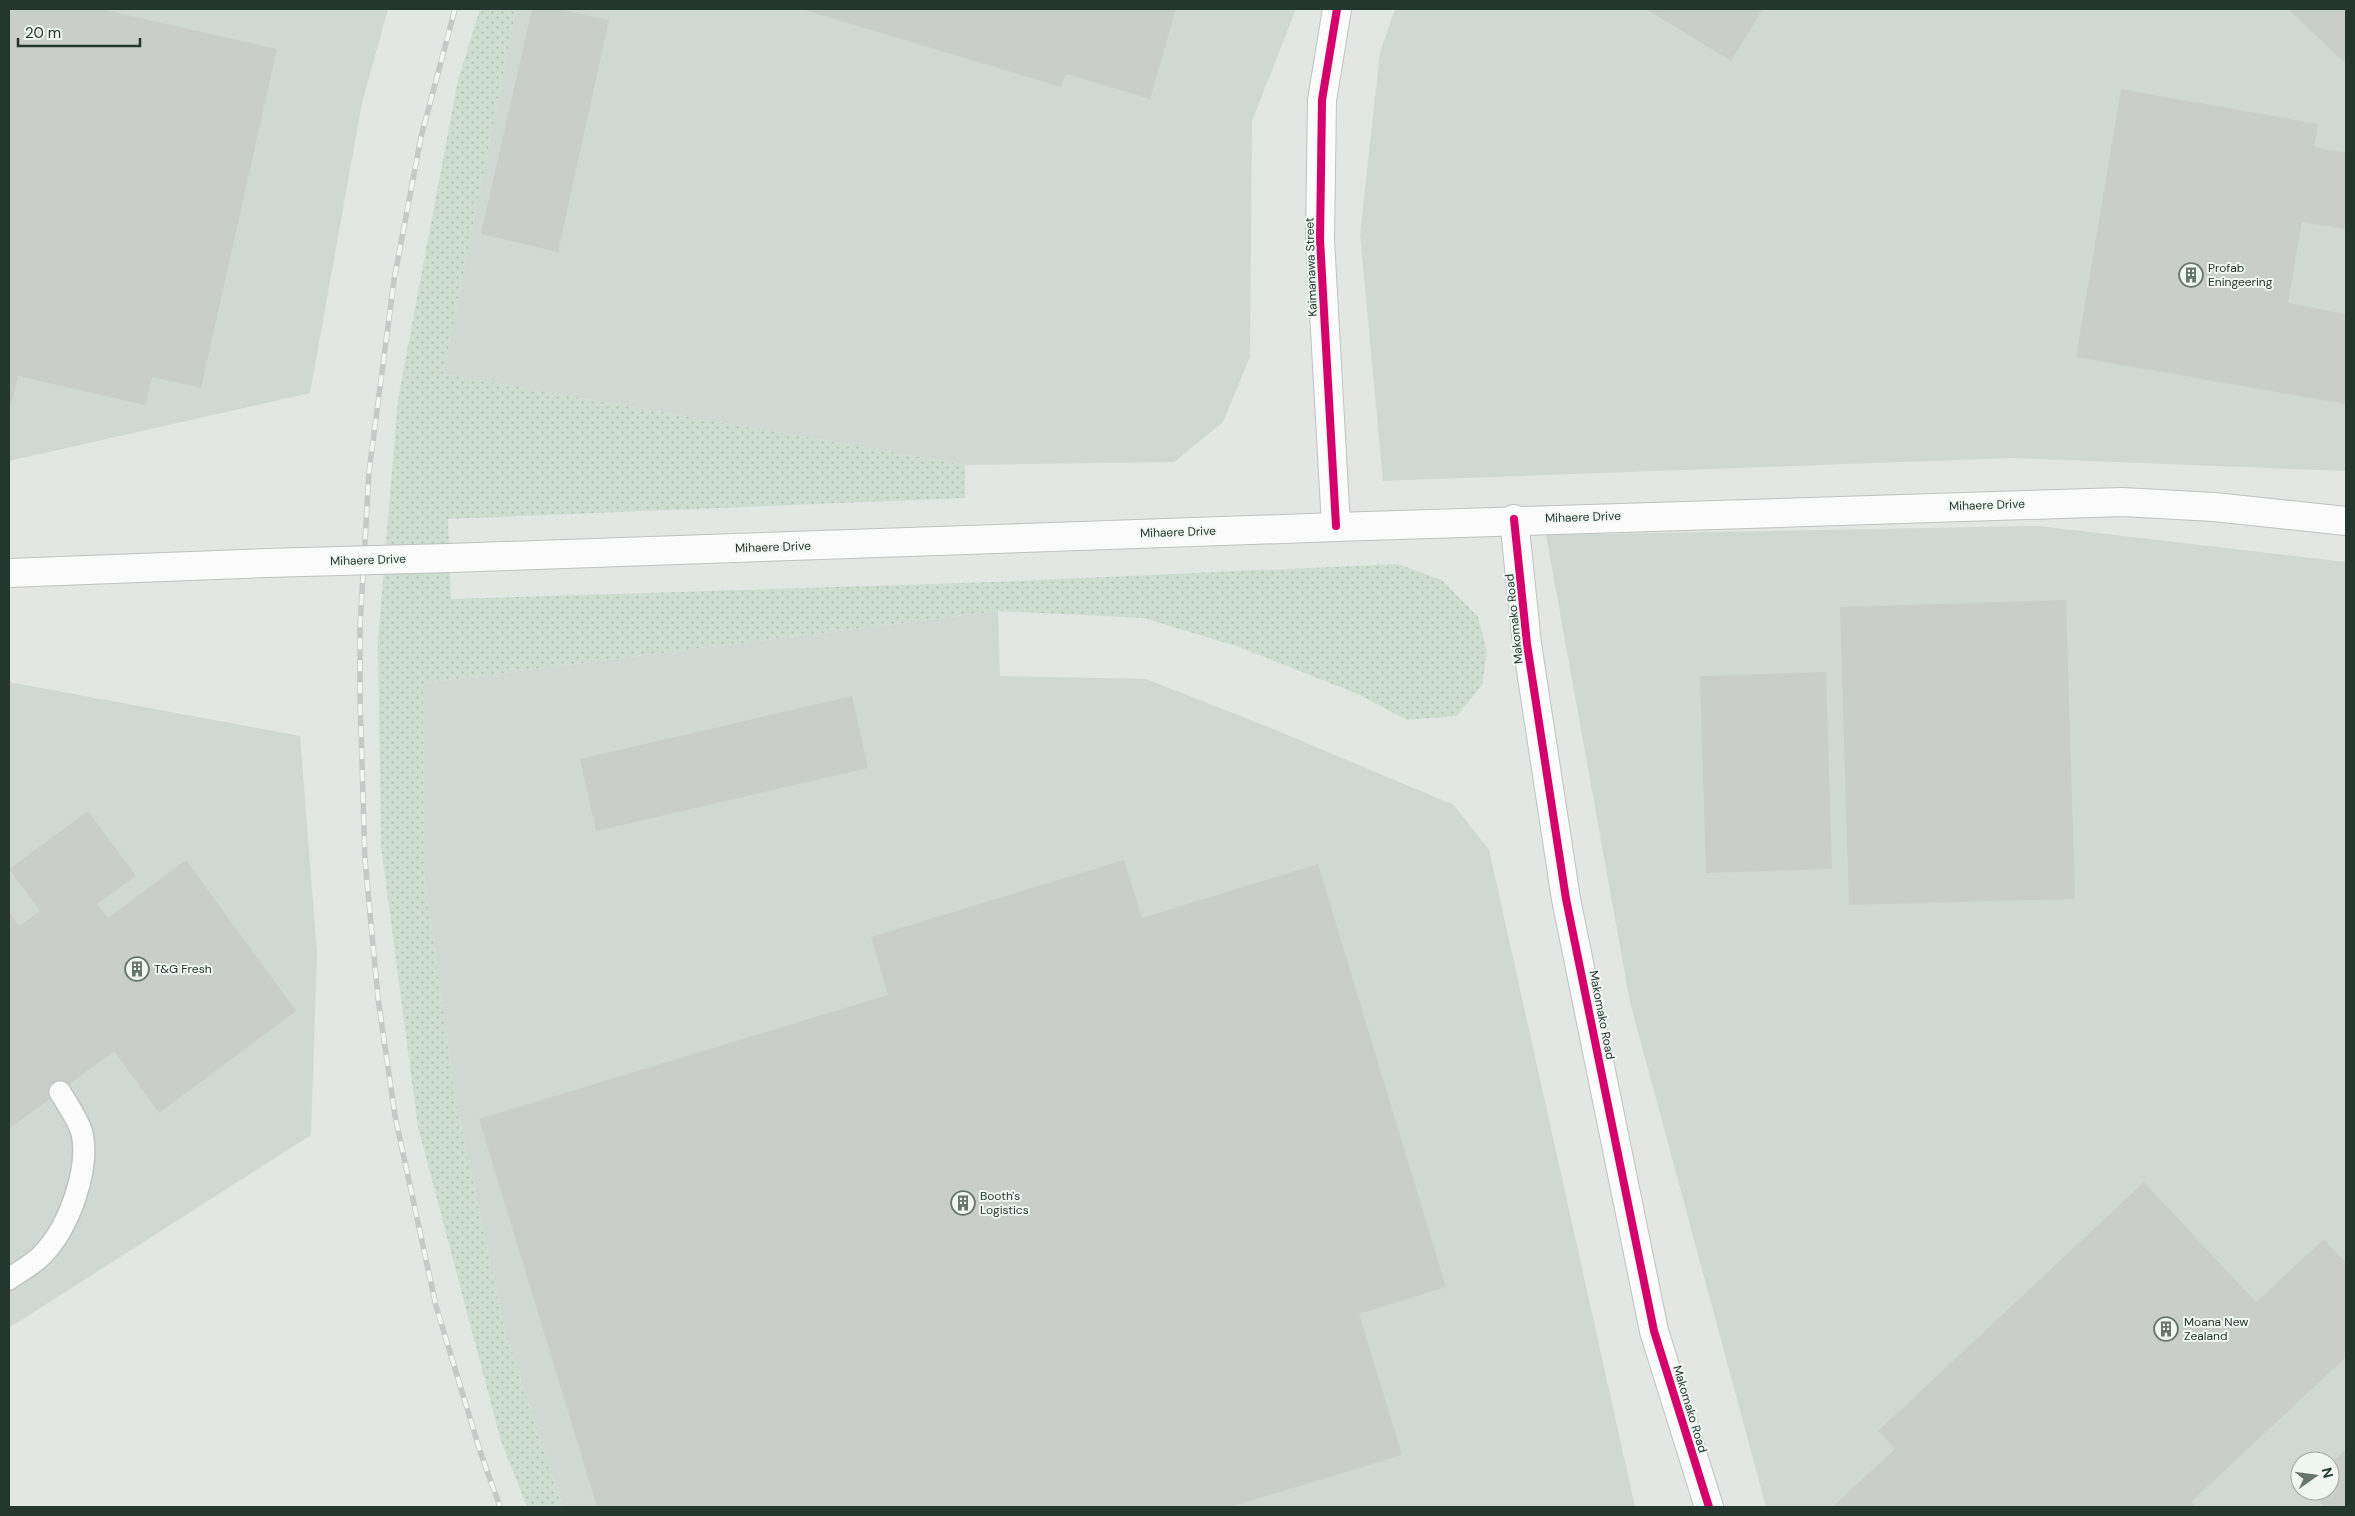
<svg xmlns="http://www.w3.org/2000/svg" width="2355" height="1516" viewBox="0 0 2355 1516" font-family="'DM Sans',sans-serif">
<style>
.built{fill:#d0d8d4;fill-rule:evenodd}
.grass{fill:url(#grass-dots)}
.building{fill:#c9cecb}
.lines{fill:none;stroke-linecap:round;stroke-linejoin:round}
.service-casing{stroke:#bfc4c1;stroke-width:24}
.minor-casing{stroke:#bfc4c1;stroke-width:30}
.tertiary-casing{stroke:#bfc4c1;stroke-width:30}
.secondary-casing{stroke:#bec4c1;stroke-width:30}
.service{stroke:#fbfbfb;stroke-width:21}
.minor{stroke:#fbfbfb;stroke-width:28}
.tertiary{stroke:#fbfbfb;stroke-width:28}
.secondary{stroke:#fbfbfb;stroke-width:28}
.rail-casing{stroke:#c6c9c8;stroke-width:5.5}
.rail{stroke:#f0f6f2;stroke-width:4;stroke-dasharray:11;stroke-linecap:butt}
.secondary-bridge-casing{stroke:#bec4c1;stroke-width:30;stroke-linecap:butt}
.secondary-bridge{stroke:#fbfbfb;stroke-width:28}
.cycleway-casing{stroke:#f0f6f2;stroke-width:11}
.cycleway{stroke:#d6006c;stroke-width:8}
.labels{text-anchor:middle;stroke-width:4;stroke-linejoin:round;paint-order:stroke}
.street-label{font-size:12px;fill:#23372f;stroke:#f0f6f2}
.poi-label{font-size:12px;fill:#23372f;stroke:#f0f6f2;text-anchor:start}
</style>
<defs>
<pattern id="grass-dots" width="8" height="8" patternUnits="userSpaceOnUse" patternTransform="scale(1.25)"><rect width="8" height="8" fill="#cdded0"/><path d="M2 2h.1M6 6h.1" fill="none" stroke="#b0bfb3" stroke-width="1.8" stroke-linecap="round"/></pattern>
</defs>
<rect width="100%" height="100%" fill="#e2e7e4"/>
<path class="built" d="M 9,9 L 388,9 L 362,103 L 310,393 L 9,461 Z
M 516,9 L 1296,9 L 1252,121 L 1250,357 L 1223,422 L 1174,462 L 965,465 L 443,374 Z
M 1395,9 L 2346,9 L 2346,471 L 2012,458 L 1383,481 L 1360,235 L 1380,52 Z
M 2038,526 L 2346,562 L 2346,1507 L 1766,1507 L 1630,1002 L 1546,535 ZM 2300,1461 L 2330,1461 L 2330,1491 L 2300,1491 Z
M 998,611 L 1000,676 L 1146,679 L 1266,726 L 1454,805 L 1489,850 L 1635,1507 L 563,1507 L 504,1327 L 456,1102 L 424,875 L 423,683 Z
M 9,682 L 300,736 L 317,953 L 311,1135 L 9,1328 Z"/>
<path class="grass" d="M 480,9 L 516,9 L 443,374 L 965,465 L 965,498 L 448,519 L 451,599 L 994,582 L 1398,564 L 1442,580 L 1478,617 L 1487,651 L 1482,685 L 1457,716 L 1407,720 L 1358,694 L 1239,647 L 1144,618 L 998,611 L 423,683 L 424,875 L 456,1102 L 504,1327 L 563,1507 L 527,1507 L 501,1441 L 418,1127 L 381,846 L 378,641 L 398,399 L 458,80 Z"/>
<path class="building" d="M 9,9 L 101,9 L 277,49 L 201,388 L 152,377 L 145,405 L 18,376 L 11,406 L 9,406 Z
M 532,9 L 558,9 L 609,20 L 558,252 L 481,234 Z
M 801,9 L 1176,9 L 1150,99 L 1066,74 L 1061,87 Z
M 1646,9 L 1763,9 L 1731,61 Z
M 2288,9 L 2346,9 L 2346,64 Z
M 2121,89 L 2318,124 L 2314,147 L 2346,153 L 2346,229 L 2302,222 L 2288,303 L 2346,314 L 2346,404 L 2076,357 Z
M 2066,600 L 2075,899 L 1849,905 L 1840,607 Z
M 1826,672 L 1832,869 L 1706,873 L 1700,676 Z
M 852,696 L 868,768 L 596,831 L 580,759 Z
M 88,811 L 136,876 L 97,904 L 108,918 L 186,860 L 296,1011 L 159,1113 L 114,1051 L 9,1129 L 9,912 L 19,926 L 40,911 L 9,869 Z
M 1124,860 L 1142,918 L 1318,864 L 1446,1287 L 1359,1314 L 1402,1455 L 1230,1507 L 597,1507 L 479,1119 L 888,995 L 871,937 Z
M 2144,1182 L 2256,1302 L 2324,1239 L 2346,1263 L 2346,1357 L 2191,1502 L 2196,1507 L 1832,1507 L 1895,1449 L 1878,1431 Z
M 2346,1449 L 2346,1507 L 2325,1507 L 2309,1491 L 2330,1491 L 2330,1464 Z"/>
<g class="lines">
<g class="service-casing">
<path id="service" d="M 9,1279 C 20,1271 34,1264 43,1254 C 69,1227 90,1169 82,1133 C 78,1119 67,1104 60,1092"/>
</g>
<g class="minor-casing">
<path id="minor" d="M 1514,519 L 1527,644 L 1566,899 L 1654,1331 L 1709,1507"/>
</g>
<g class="tertiary-casing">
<path id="tertiary" d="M 1336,526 L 1320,240 L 1322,100 L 1337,9"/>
</g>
<g class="secondary-casing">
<path id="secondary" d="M 449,558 C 1007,540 1564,517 2122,502 L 2214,507 L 2346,521
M 9,573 L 267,563"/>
</g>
<use href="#service" class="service"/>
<use href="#minor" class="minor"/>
<use href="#tertiary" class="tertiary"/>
<use href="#secondary" class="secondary"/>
<g class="rail-casing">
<path id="rail" d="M 455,9 L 421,137 L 394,280 L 369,472 L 360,627 L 360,699 L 365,860 L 378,998 L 395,1116 L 436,1306 L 480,1451 L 500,1507"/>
</g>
<use href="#rail" class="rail"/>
<g class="secondary-bridge-casing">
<path id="secondary-bridge" d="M 267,563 L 449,558"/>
</g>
<use href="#secondary-bridge" class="secondary-bridge"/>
<g class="cycleway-casing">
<path id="cycleway" d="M 1514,519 L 1527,644 L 1566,899 L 1654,1331 L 1709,1507
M 1336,526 L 1320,240 L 1322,100 L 1337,9"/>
</g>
<use href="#cycleway" class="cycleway"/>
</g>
<defs>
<g id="building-ring" transform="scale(1.25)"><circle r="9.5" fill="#f0f6f2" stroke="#66756e" stroke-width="1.5"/><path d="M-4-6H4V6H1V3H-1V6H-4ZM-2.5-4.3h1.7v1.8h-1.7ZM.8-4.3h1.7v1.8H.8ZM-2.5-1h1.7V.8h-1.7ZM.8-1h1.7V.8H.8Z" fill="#66756e"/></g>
</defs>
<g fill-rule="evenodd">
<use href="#building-ring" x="2191" y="275"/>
<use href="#building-ring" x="137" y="969"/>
<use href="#building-ring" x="963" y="1203"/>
<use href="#building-ring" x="2166" y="1329"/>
</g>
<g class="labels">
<g class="street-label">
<text transform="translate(1311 267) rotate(-92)" y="4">Kaimanawa Street</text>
<text transform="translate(1987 505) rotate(-2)" y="4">Mihaere Drive</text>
<text transform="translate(1583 517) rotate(-2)" y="4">Mihaere Drive</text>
<text transform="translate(1178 532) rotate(-2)" y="4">Mihaere Drive</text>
<text transform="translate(773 547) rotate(-2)" y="4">Mihaere Drive</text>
<text transform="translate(368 560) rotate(-2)" y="4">Mihaere Drive</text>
<text transform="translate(1514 619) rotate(-96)" y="4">Makomako Road</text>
<text transform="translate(1602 1015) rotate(79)" y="4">Makomako Road</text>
<text transform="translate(1690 1409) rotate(73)" y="4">Makomako Road</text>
</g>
<g class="poi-label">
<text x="2208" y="272">Profab<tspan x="2208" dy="14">Eningeering</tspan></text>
<text x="154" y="973">T&amp;G Fresh</text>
<text x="980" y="1200">Booth's<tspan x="980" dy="14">Logistics</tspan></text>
<text x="2184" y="1326">Moana New<tspan x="2184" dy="14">Zealand</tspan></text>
</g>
</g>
<rect width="2355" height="1516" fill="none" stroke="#23372f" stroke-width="20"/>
<g transform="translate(2315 1476) rotate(76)"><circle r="24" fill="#f0f6f2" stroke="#9eaaa4"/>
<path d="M0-4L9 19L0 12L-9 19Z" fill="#66756e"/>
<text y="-8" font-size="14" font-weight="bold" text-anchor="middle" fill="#23372f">N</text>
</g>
<path d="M18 38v8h122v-8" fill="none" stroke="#23372f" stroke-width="2.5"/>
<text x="25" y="38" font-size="15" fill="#23372f" stroke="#f0f6f2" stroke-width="4" paint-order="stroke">20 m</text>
</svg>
